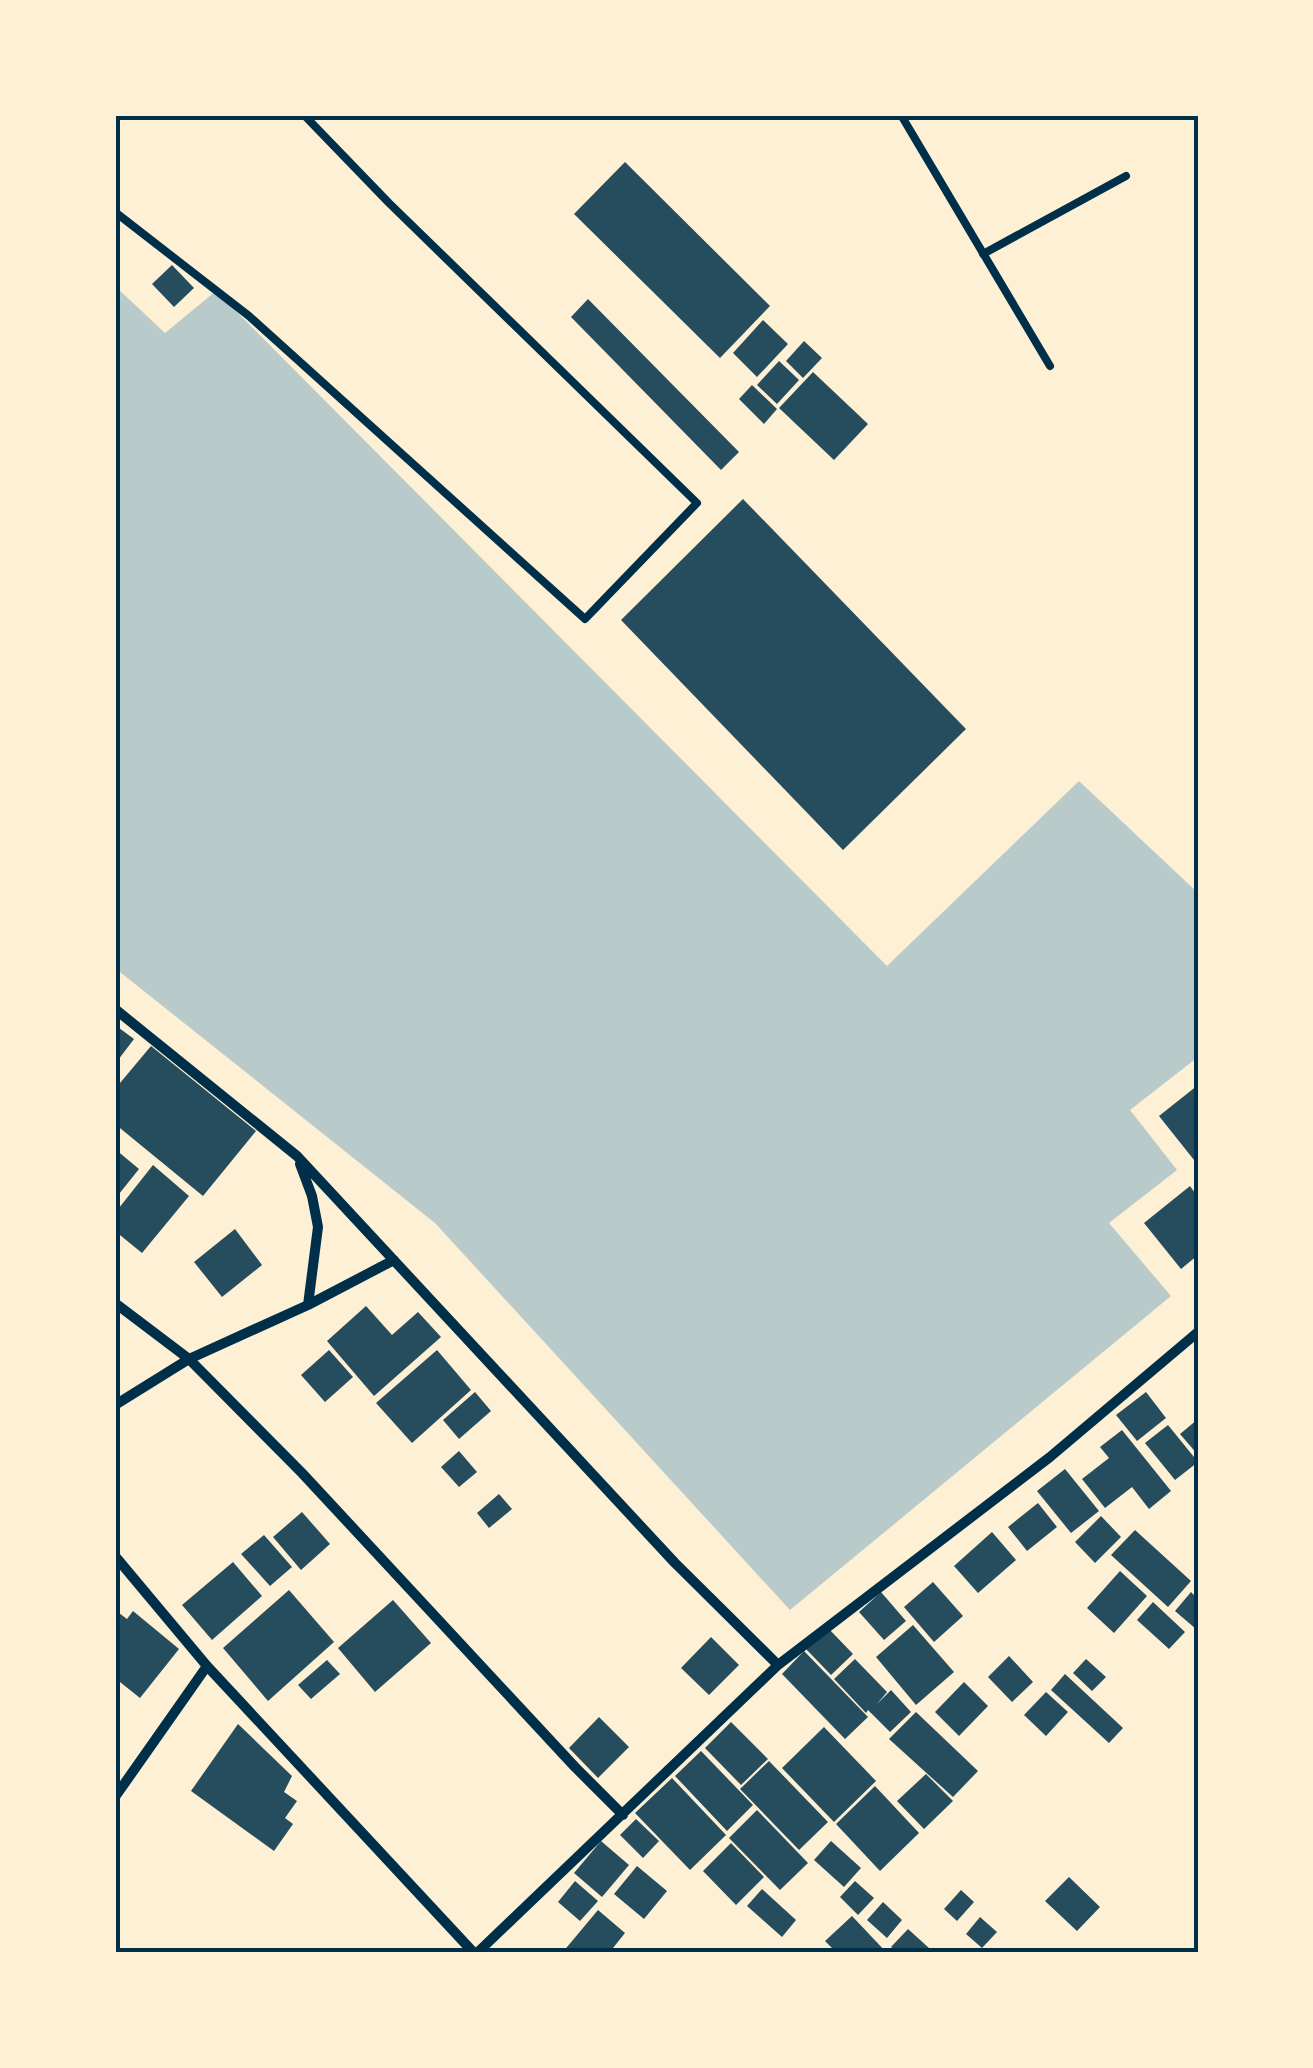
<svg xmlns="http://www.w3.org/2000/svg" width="1313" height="2068" viewBox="0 0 1313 2068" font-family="Helvetica,sans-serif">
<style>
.green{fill:#b9caca}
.building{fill:#264d5e}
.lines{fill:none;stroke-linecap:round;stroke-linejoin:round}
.service{stroke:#003049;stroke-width:8}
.minor{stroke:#003049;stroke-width:10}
.neatline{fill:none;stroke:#003049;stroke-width:4}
</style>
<rect width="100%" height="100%" fill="#fdf0d5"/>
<path class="green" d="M 115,286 L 165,333 L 216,291 L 887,966 L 1079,781 L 1198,893 L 1198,1057 L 1130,1110 L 1177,1170 L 1109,1223 L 1171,1296 L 790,1610 L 435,1223 L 115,968 Z"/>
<path class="building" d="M 625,162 L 770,306 L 720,358 L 574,214 Z
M 172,265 L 194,288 L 174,307 L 152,284 Z
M 588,299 L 739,452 L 721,470 L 571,317 Z
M 763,320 L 788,344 L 757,377 L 733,353 Z
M 804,341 L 822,358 L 803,378 L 786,361 Z
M 779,361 L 799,380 L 777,404 L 757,385 Z
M 813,372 L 868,424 L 834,460 L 779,408 Z
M 752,385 L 777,409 L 764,424 L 739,399 Z
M 743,499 L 966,729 L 843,850 L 621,620 Z
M 115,1025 L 134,1039 L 115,1064 Z
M 151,1046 L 256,1131 L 203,1196 L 115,1124 L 115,1089 Z
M 1198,1085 L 1198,1165 L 1159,1116 Z
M 115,1149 L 139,1169 L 115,1199 Z
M 153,1165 L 189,1196 L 142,1253 L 115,1231 L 115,1213 Z
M 1190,1186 L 1198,1197 L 1198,1255 L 1181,1269 L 1144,1223 Z
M 235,1229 L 262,1265 L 222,1297 L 194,1262 Z
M 366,1306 L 392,1335 L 418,1312 L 441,1337 L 374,1396 L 327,1341 Z
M 329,1350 L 353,1377 L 325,1402 L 301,1375 Z
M 437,1350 L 471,1390 L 412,1443 L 376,1403 Z
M 475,1392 L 491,1411 L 459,1439 L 443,1420 Z
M 1146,1392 L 1166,1418 L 1137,1441 L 1116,1415 Z
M 1198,1419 L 1198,1455 L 1180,1434 Z
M 1168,1425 L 1198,1462 L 1175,1480 L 1145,1443 Z
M 1122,1430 L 1171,1491 L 1149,1509 L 1132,1487 L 1105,1508 L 1082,1479 L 1109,1458 L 1100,1447 Z
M 459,1451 L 477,1472 L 459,1487 L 441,1467 Z
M 1065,1469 L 1099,1511 L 1071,1533 L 1037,1491 Z
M 499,1494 L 512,1509 L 489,1528 L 477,1513 Z
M 1038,1503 L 1057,1527 L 1027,1551 L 1008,1527 Z
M 302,1512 L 330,1544 L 301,1570 L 273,1537 Z
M 1101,1516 L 1121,1537 L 1095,1563 L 1075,1542 Z
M 1135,1530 L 1191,1581 L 1168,1607 L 1111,1555 Z
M 992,1532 L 1016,1560 L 978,1593 L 954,1566 Z
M 264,1535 L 292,1567 L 270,1586 L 241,1554 Z
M 233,1562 L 262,1596 L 212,1640 L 182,1605 Z
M 1120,1571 L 1147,1596 L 1114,1633 L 1087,1608 Z
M 933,1582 L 963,1616 L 934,1642 L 904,1607 Z
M 289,1590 L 334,1642 L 268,1701 L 223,1648 Z
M 881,1592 L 906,1621 L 884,1640 L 859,1612 Z
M 1191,1592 L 1198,1599 L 1198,1627 L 1196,1629 L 1175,1611 Z
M 393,1600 L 431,1643 L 375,1692 L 338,1648 Z
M 1153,1602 L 1185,1632 L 1169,1649 L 1137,1620 Z
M 115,1610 L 127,1619 L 133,1611 L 179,1649 L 140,1698 L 115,1678 Z
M 913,1625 L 954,1672 L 916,1705 L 876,1657 Z
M 828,1628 L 853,1654 L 831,1675 L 806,1649 Z
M 711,1637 L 739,1665 L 709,1695 L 681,1668 Z
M 804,1651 L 868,1717 L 845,1739 L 782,1674 Z
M 1009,1656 L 1033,1682 L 1012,1702 L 988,1677 Z
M 855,1659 L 887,1692 L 877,1704 L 891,1690 L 911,1712 L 890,1732 L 868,1710 L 866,1713 L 834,1679 Z
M 1086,1659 L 1106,1677 L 1092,1691 L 1073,1673 Z
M 327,1660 L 340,1674 L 311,1699 L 298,1685 Z
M 1065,1674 L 1123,1728 L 1109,1743 L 1051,1690 Z
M 964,1682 L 988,1706 L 959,1736 L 935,1712 Z
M 1046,1692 L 1068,1712 L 1046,1736 L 1024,1715 Z
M 916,1712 L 978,1771 L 953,1797 L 889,1739 Z
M 599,1717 L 629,1747 L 598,1778 L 569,1748 Z
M 731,1722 L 768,1759 L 741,1785 L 705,1748 Z
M 238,1724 L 292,1776 L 284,1792 L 297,1801 L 285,1818 L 293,1824 L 274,1851 L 191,1791 Z
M 824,1727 L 876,1781 L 834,1822 L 782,1768 Z
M 701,1751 L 753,1805 L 727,1831 L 675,1776 Z
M 769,1761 L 828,1822 L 799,1850 L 740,1789 Z
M 926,1774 L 953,1801 L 924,1829 L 897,1801 Z
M 672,1778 L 726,1835 L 690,1870 L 635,1813 Z
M 875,1786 L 919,1833 L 880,1871 L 836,1824 Z
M 757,1810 L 808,1863 L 780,1890 L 729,1838 Z
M 636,1819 L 659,1841 L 643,1858 L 620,1835 Z
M 601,1841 L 629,1865 L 602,1897 L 574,1873 Z
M 831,1841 L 861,1868 L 844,1887 L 814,1860 Z
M 731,1843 L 764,1877 L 736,1905 L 703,1871 Z
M 637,1866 L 667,1891 L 644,1919 L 614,1894 Z
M 1069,1877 L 1100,1907 L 1077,1931 L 1045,1901 Z
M 575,1881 L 598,1901 L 580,1921 L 558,1902 Z
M 855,1881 L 874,1898 L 858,1915 L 840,1897 Z
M 762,1889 L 796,1920 L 782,1937 L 747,1906 Z
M 961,1890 L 974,1902 L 957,1921 L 944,1909 Z
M 883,1902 L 902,1920 L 887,1938 L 867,1920 Z
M 598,1910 L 625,1933 L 609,1953 L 562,1953 Z
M 852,1916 L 887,1953 L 837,1953 L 825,1941 Z
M 980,1917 L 997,1932 L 982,1948 L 966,1934 Z
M 908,1929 L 929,1948 L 925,1953 L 898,1953 L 891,1947 Z"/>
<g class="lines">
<path class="service" d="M 901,115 L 1050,366
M 115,212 L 249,316 L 585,619 L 697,503 L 389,203 L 304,115
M 983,254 L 1126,176"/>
<path class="minor" d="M 115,1009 L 297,1156 L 675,1563 L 778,1665
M 300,1164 L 312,1196 L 318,1227 L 308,1305
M 115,1303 L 189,1359 L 302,1473 L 575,1767 L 623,1815
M 115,1405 L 189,1359 L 308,1305 L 394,1260
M 115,1556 L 207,1666 L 474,1953
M 115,1797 L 207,1666
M 477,1953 L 778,1665 L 1050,1457 L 1198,1332"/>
</g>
<rect width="1313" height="2068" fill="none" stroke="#fdf0d5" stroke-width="235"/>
<rect x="118" y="118" width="1078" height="1832" class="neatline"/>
</svg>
